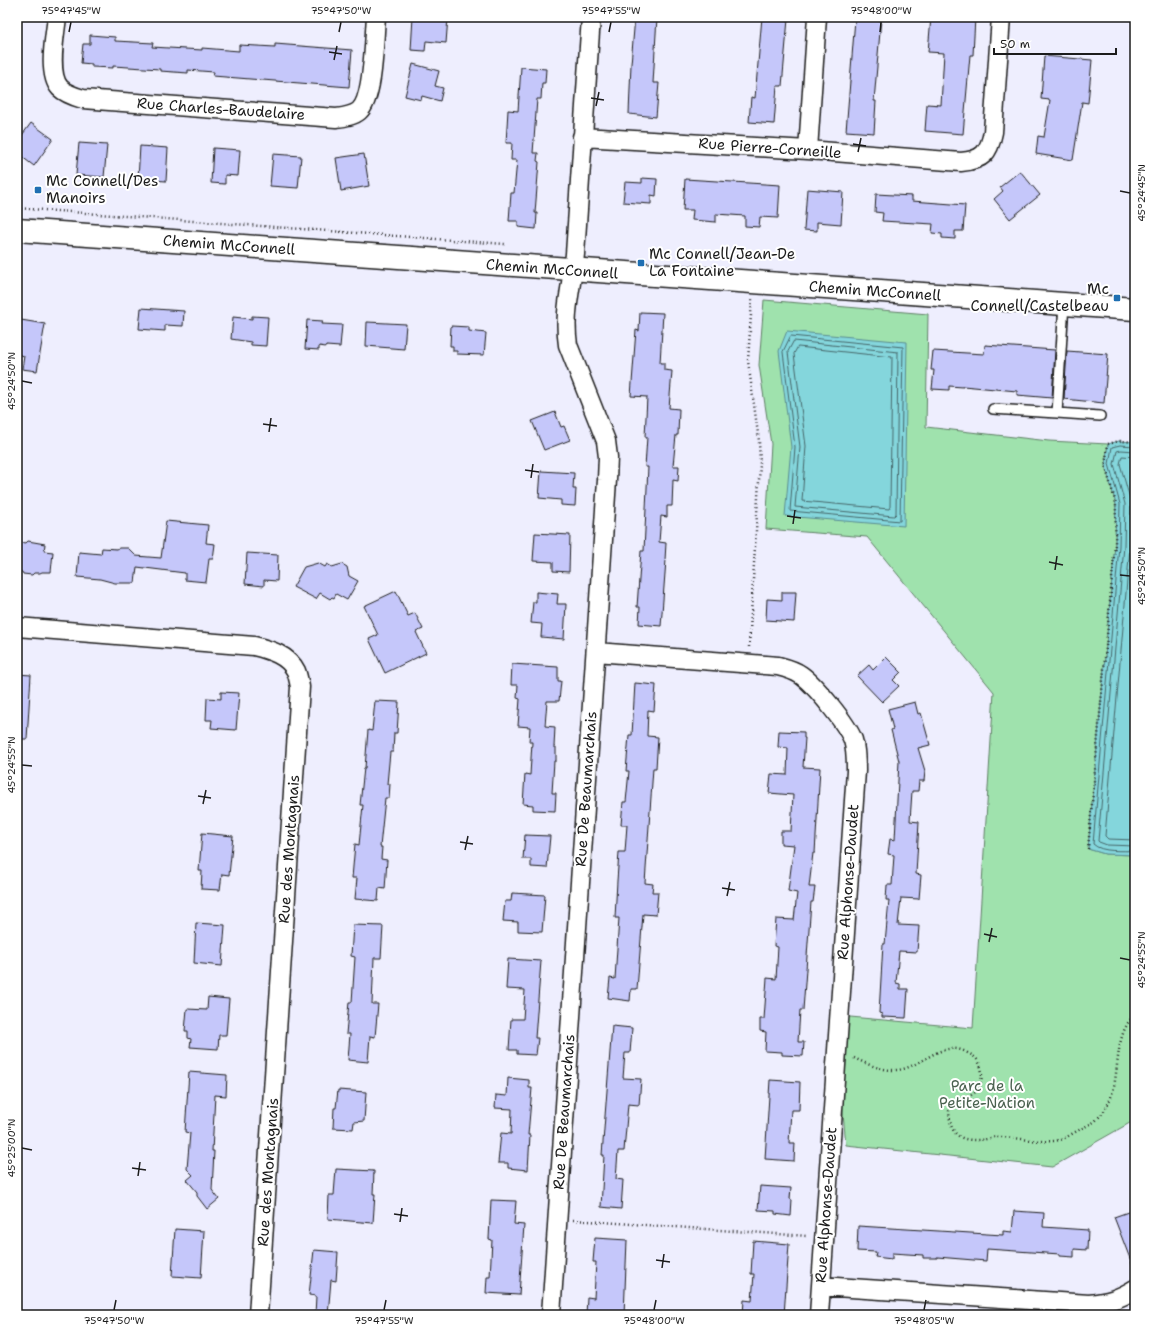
<svg xmlns="http://www.w3.org/2000/svg" width="1152" height="1332" viewBox="0 0 1152 1332" font-family="'Shantell Sans',sans-serif">
<style>
.green{fill:#9fe2ad;stroke:#5e7f64}
.water{fill:#84d6dc;stroke:#5a8c8f}
.lines{fill:none;stroke-linecap:round;stroke-linejoin:round}
.shore{stroke:#466669;stroke-width:1}
.building{fill:#c5c7fa;stroke:#1c1c1c}
.lane-casing{stroke:#1c1c1c;stroke-width:12}
.street-casing{stroke:#1c1c1c;stroke-width:21}
.secondary-casing{stroke:#1c1c1c;stroke-width:25}
.path{stroke:#1c1c1c;stroke-width:2.5;stroke-dasharray:1 3;stroke-linecap:butt}
.lane{stroke:#fff;stroke-width:9}
.street{stroke:#fff;stroke-width:18}
.secondary{stroke:#fff;stroke-width:22}
.ticks{fill:none;stroke:#1c1c1c;stroke-width:1.5}
.poi-dot{fill:#1f6fb2;stroke:#fff;stroke-width:1.5}
.labels{text-anchor:middle;stroke-width:4;stroke-linejoin:round;paint-order:stroke}
.street-label{font-size:15px;fill:#1c1c1c;stroke:#fff}
.poi-label{font-size:15px;fill:#1c1c1c;stroke:#fff;text-anchor:start}
.park-label{font-size:15px;fill:#4a614f;stroke:#fff}
.neatline{fill:none;stroke:#1c1c1c;stroke-width:1.5}
.ticks-label{font-size:10px;text-anchor:middle;fill:#1c1c1c}
</style>
<rect width="100%" height="100%" fill="#eeeefe"/>
<filter id="ink" filterUnits="userSpaceOnUse"><feTurbulence type="fractalNoise" baseFrequency=".025" numOctaves="2"/><feDisplacementMap in="SourceGraphic" scale="8" xChannelSelector="R" yChannelSelector="G"/><feConvolveMatrix kernelMatrix="1 2 1 2 8 2 1 2 1" color-interpolation-filters="sRGB"/></filter>
<g filter="url(#ink)">
<path class="green" d="M 764,300 L 928,314 L 926,427 L 1049,441 L 1108,444 L 1105,465 L 1116,504 L 1115,545 L 1088,849 L 1105,854 L 1135,855 L 1135,1120 L 1052,1167 L 846,1145 L 837,1051 L 839,1016 L 973,1028 L 994,692 L 867,537 L 766,529 L 771,444 L 759,365 Z"/>
<path class="water" d="M 787,331 L 907,342 L 904,526 L 785,516 L 791,447 L 779,351 Z
M 1119,441 L 1135,442 L 1135,855 L 1105,854 L 1088,849 L 1115,545 L 1116,504 L 1105,465 L 1108,444 Z"/>
<g class="lines">
<path class="shore" d="M 791,336 L 903,347 L 900,521 L 790,511 L 795,447 L 783,352 Z
M 794,341 L 898,352 L 896,514 L 894,516 L 795,507 L 800,447 L 788,352 Z
M 798,347 L 892,357 L 890,507 L 889,509 L 802,501 L 806,446 L 794,354 Z
M 1135,446 L 1120,445 L 1112,447 L 1109,464 L 1120,504 L 1119,546 L 1093,844 C 1102,853 1123,850 1135,851
M 1135,451 L 1121,450 L 1117,451 L 1114,464 L 1125,504 L 1124,546 L 1098,841 L 1099,842 L 1107,845 L 1135,846
M 1135,457 L 1122,456 L 1120,464 L 1131,502 L 1130,546 L 1105,836 L 1108,839 L 1135,840"/>
</g>
<path class="building" d="M 413,17 L 448,17 L 446,43 L 426,41 L 425,51 L 411,50 Z
M 635,17 L 657,17 L 653,83 L 659,83 L 656,117 L 629,114 L 631,64 Z
M 762,17 L 788,19 L 782,86 L 777,86 L 774,124 L 749,122 L 751,97 L 755,98 Z
M 931,17 L 975,17 L 973,55 L 970,55 L 963,134 L 925,131 L 927,104 L 941,105 L 944,53 L 928,52 Z
M 855,19 L 881,20 L 874,101 L 876,101 L 874,133 L 846,131 Z
M 90,35 L 115,37 L 115,41 L 153,43 L 152,47 L 202,50 L 202,48 L 239,51 L 239,45 L 275,47 L 275,44 L 352,50 L 349,87 L 213,76 L 214,72 L 188,70 L 188,73 L 160,71 L 160,69 L 113,66 L 113,68 L 92,67 L 92,64 L 81,63 L 83,44 L 90,44 Z
M 1044,56 L 1092,60 L 1088,103 L 1082,102 L 1073,160 L 1036,154 L 1038,136 L 1044,137 L 1050,100 L 1041,99 Z
M 413,64 L 439,71 L 435,86 L 443,88 L 440,101 L 422,96 L 421,100 L 405,96 Z
M 521,67 L 546,69 L 545,83 L 542,83 L 541,99 L 537,99 L 533,153 L 538,153 L 537,161 L 539,162 L 535,213 L 537,213 L 536,229 L 518,227 L 518,221 L 509,221 L 511,193 L 514,193 L 517,160 L 511,160 L 512,143 L 506,143 L 508,110 L 518,111 Z
M 31,123 L 53,139 L 34,166 L 17,153 L 17,142 Z
M 79,143 L 107,145 L 104,177 L 76,175 Z
M 140,146 L 168,148 L 166,181 L 138,179 Z
M 213,148 L 240,150 L 238,176 L 225,175 L 225,184 L 211,183 Z
M 273,154 L 301,156 L 298,188 L 270,186 Z
M 364,154 L 369,186 L 341,191 L 336,158 Z
M 1020,171 L 1040,195 L 1010,219 L 994,199 L 1003,191 L 1000,187 Z
M 642,178 L 657,179 L 656,196 L 651,195 L 651,204 L 623,202 L 625,182 L 642,183 Z
M 685,179 L 780,185 L 778,218 L 760,217 L 759,227 L 745,226 L 745,216 L 716,214 L 716,222 L 692,220 L 693,210 L 683,210 Z
M 807,189 L 843,192 L 841,224 L 817,222 L 817,231 L 804,230 Z
M 876,194 L 912,196 L 912,201 L 965,205 L 963,231 L 955,231 L 955,239 L 942,238 L 942,234 L 932,233 L 933,224 L 882,221 L 883,213 L 875,212 Z
M 141,308 L 184,311 L 183,326 L 165,325 L 165,331 L 139,329 Z
M 640,312 L 663,313 L 660,363 L 664,363 L 664,370 L 672,371 L 669,408 L 679,409 L 678,435 L 676,435 L 673,466 L 679,466 L 678,481 L 673,480 L 672,506 L 667,506 L 667,517 L 661,516 L 659,542 L 666,543 L 665,560 L 666,560 L 661,626 L 639,624 L 640,607 L 637,607 L 641,551 L 644,551 L 648,467 L 645,467 L 647,437 L 645,437 L 647,397 L 631,396 L 636,330 L 639,331 Z
M 252,316 L 268,317 L 266,346 L 251,345 L 251,342 L 231,339 L 233,317 L 252,319 Z
M 21,320 L 45,324 L 37,371 L 22,369 L 24,356 L 17,354 Z
M 307,320 L 323,321 L 322,324 L 342,325 L 340,347 L 326,346 L 326,347 L 319,346 L 319,350 L 305,349 Z
M 367,322 L 406,324 L 404,349 L 366,346 Z
M 451,326 L 469,327 L 469,331 L 486,333 L 484,355 L 457,354 L 457,351 L 453,351 L 453,346 L 450,346 Z
M 985,345 L 1055,350 L 1052,398 L 1017,395 L 1017,391 L 963,386 L 963,387 L 949,386 L 949,390 L 932,389 L 934,370 L 931,370 L 933,351 L 984,354 Z
M 1067,351 L 1108,354 L 1104,403 L 1064,399 Z
M 555,412 L 561,427 L 564,426 L 570,440 L 544,450 L 532,421 Z
M 541,471 L 574,473 L 573,489 L 576,489 L 575,506 L 561,505 L 561,500 L 539,498 Z
M 166,521 L 208,525 L 206,543 L 215,544 L 213,559 L 209,559 L 206,582 L 185,580 L 185,573 L 137,567 L 135,583 L 115,583 L 100,579 L 77,577 L 79,552 L 101,554 L 102,548 L 117,549 L 119,548 L 128,548 L 136,556 L 161,558 Z
M 535,533 L 570,535 L 569,572 L 553,571 L 553,562 L 533,561 Z
M 28,541 L 45,544 L 44,551 L 53,552 L 51,572 L 42,572 L 40,573 L 34,573 L 32,575 L 23,574 L 22,572 L 17,571 L 17,542 L 26,543 Z
M 247,553 L 278,555 L 277,581 L 264,580 L 264,586 L 245,584 Z
M 318,563 L 325,567 L 327,564 L 332,567 L 342,564 L 347,567 L 349,576 L 358,581 L 347,600 L 336,594 L 334,598 L 332,597 L 330,599 L 320,593 L 316,599 L 293,587 L 304,567 Z
M 396,591 L 408,616 L 415,613 L 423,629 L 416,632 L 426,653 L 385,673 L 369,639 L 378,635 L 364,606 Z
M 536,592 L 558,594 L 557,604 L 566,604 L 564,639 L 541,637 L 542,624 L 531,623 L 533,602 L 536,602 Z
M 782,592 L 796,592 L 794,622 L 766,620 L 767,599 L 782,600 Z
M 886,657 L 901,672 L 893,680 L 899,686 L 882,702 L 857,676 L 869,665 L 873,670 Z
M 512,664 L 558,667 L 558,681 L 561,681 L 559,701 L 547,701 L 545,726 L 555,727 L 554,747 L 556,747 L 556,761 L 554,761 L 552,793 L 556,793 L 555,811 L 533,810 L 533,805 L 523,804 L 525,774 L 530,775 L 532,742 L 529,742 L 530,727 L 518,726 L 520,699 L 517,698 L 518,685 L 511,685 Z
M 17,674 L 31,675 L 27,739 L 17,739 Z
M 635,683 L 656,685 L 654,711 L 648,710 L 647,736 L 658,737 L 656,768 L 653,768 L 645,883 L 653,884 L 652,892 L 658,892 L 656,915 L 643,914 L 637,989 L 631,989 L 630,1001 L 608,998 L 610,978 L 615,979 L 619,918 L 615,918 L 617,881 L 619,852 L 625,852 L 627,825 L 621,825 L 623,802 L 626,802 L 629,771 L 626,771 L 629,735 L 632,735 Z
M 221,692 L 239,693 L 236,730 L 211,728 L 212,720 L 206,720 L 207,698 L 221,699 Z
M 375,701 L 399,702 L 397,733 L 394,733 L 393,752 L 390,752 L 387,784 L 390,784 L 389,798 L 385,798 L 380,847 L 382,847 L 381,859 L 387,860 L 385,889 L 379,888 L 378,901 L 355,899 L 357,878 L 352,878 L 355,844 L 359,845 L 363,805 L 360,805 L 364,768 L 365,768 L 368,730 L 372,731 Z
M 915,702 L 918,714 L 921,713 L 930,745 L 918,748 L 925,771 L 924,781 L 919,781 L 918,791 L 912,791 L 910,821 L 919,822 L 916,874 L 921,875 L 919,899 L 901,898 L 898,925 L 919,926 L 917,952 L 899,951 L 896,983 L 900,984 L 900,989 L 908,989 L 906,1018 L 882,1017 L 882,1014 L 879,1013 L 883,944 L 885,944 L 889,900 L 886,900 L 887,885 L 892,885 L 894,855 L 888,854 L 890,839 L 895,840 L 899,761 L 891,730 L 893,729 L 888,709 Z
M 779,731 L 804,732 L 804,738 L 805,738 L 803,767 L 820,768 L 815,853 L 813,853 L 809,887 L 815,887 L 813,902 L 811,902 L 803,1010 L 800,1010 L 798,1042 L 804,1042 L 803,1056 L 782,1055 L 782,1052 L 765,1051 L 766,1032 L 760,1031 L 760,1019 L 764,1019 L 767,978 L 776,979 L 778,947 L 774,946 L 776,919 L 794,920 L 797,893 L 788,891 L 794,845 L 781,844 L 781,831 L 791,831 L 793,795 L 769,793 L 771,774 L 787,775 L 788,748 L 778,747 Z
M 202,833 L 233,836 L 229,875 L 222,874 L 220,890 L 201,889 L 202,871 L 199,871 Z
M 525,835 L 550,836 L 547,868 L 531,867 L 531,859 L 523,859 Z
M 512,893 L 545,895 L 542,932 L 518,931 L 518,922 L 503,921 L 505,901 L 511,901 Z
M 196,923 L 225,925 L 222,966 L 194,963 Z
M 353,925 L 383,926 L 381,958 L 374,958 L 372,1004 L 378,1004 L 375,1037 L 370,1036 L 368,1062 L 348,1060 L 350,1034 L 346,1034 L 349,1002 L 352,1002 L 355,957 L 351,956 Z
M 508,959 L 541,961 L 535,1038 L 538,1038 L 536,1055 L 517,1054 L 517,1050 L 509,1050 L 511,1019 L 523,1019 L 525,990 L 506,989 Z
M 208,997 L 229,999 L 226,1035 L 219,1035 L 218,1049 L 190,1047 L 191,1039 L 188,1038 L 188,1031 L 185,1031 L 187,1009 L 207,1010 Z
M 612,1026 L 632,1028 L 630,1053 L 625,1053 L 623,1078 L 641,1079 L 639,1105 L 628,1104 L 624,1151 L 618,1151 L 616,1179 L 623,1180 L 621,1209 L 601,1207 L 604,1155 L 602,1155 Z
M 189,1072 L 227,1075 L 226,1096 L 215,1095 L 212,1151 L 214,1151 L 212,1190 L 219,1199 L 207,1209 L 197,1196 L 197,1192 L 187,1180 L 193,1175 L 187,1169 L 190,1133 L 185,1132 Z
M 508,1078 L 529,1080 L 529,1088 L 532,1088 L 528,1135 L 530,1135 L 528,1170 L 508,1168 L 508,1163 L 498,1163 L 501,1133 L 511,1134 L 512,1109 L 495,1108 L 496,1095 L 507,1096 Z
M 770,1080 L 800,1082 L 799,1110 L 791,1110 L 789,1143 L 795,1143 L 794,1161 L 765,1159 Z
M 338,1090 L 366,1092 L 364,1121 L 354,1122 L 353,1129 L 333,1128 L 334,1108 L 336,1108 Z
M 336,1169 L 374,1171 L 373,1194 L 375,1194 L 373,1223 L 328,1219 L 329,1195 L 334,1195 Z
M 760,1186 L 791,1188 L 790,1199 L 792,1200 L 791,1216 L 775,1214 L 775,1211 L 758,1210 Z
M 491,1200 L 516,1201 L 514,1224 L 524,1225 L 519,1295 L 486,1293 L 487,1277 L 490,1277 L 492,1240 L 489,1239 Z
M 1014,1211 L 1044,1213 L 1043,1227 L 1088,1230 L 1087,1250 L 1074,1249 L 1074,1257 L 1060,1256 L 1060,1254 L 987,1249 L 986,1261 L 937,1257 L 937,1258 L 923,1258 L 923,1255 L 892,1253 L 892,1259 L 875,1257 L 876,1252 L 857,1251 L 858,1226 L 1003,1235 L 1003,1231 L 1012,1232 Z
M 1131,1211 L 1135,1221 L 1135,1269 L 1134,1269 L 1114,1217 Z
M 175,1229 L 204,1231 L 201,1278 L 172,1276 Z
M 595,1238 L 627,1240 L 624,1315 L 586,1315 L 587,1297 L 594,1298 L 596,1262 L 593,1262 Z
M 753,1241 L 789,1244 L 784,1315 L 743,1315 L 744,1300 L 752,1301 L 754,1274 L 751,1274 Z
M 314,1250 L 338,1252 L 336,1281 L 331,1280 L 328,1315 L 315,1315 L 316,1296 L 309,1295 Z"/>
<g class="lines">
<g class="lane-casing">
<path id="lane" d="M 1064,304 L 1057,413 L 1100,416
M 993,409 L 1057,413"/>
</g>
<g class="street-casing">
<path id="street" d="M 57,17 C 55,35 47,74 60,88 C 66,94 76,97 83,99 L 336,118 C 344,117 353,116 359,111 C 374,98 374,38 376,17
M 582,137 L 808,150 L 961,162 C 983,160 989,153 993,132 L 1001,17
M 808,150 L 817,17
M 17,627 L 254,646 C 270,650 288,655 296,671 C 298,676 299,682 300,687 L 258,1315
M 596,652 L 778,666 C 786,668 794,670 801,675 C 815,685 847,724 853,740 C 856,750 856,761 856,771 L 819,1315
M 821,1286 L 1089,1304 C 1108,1302 1119,1299 1135,1289
M 551,1315 L 607,480 L 608,457 L 606,441 L 568,345 C 563,312 572,286 575,254 C 581,175 585,96 591,17"/>
</g>
<g class="secondary-casing">
<path id="secondary" d="M 17,230 L 1135,309"/>
</g>
<path class="path" d="M 17,208 L 505,244
M 749,647 L 760,464 L 759,441 L 748,361 L 752,299
M 1088,849 L 1115,545 L 1116,504 L 1105,465 L 1108,444 L 1119,441 L 1135,442
M 854,1058 C 867,1064 882,1071 897,1070 C 921,1068 941,1039 966,1052 C 971,1055 975,1056 978,1061 C 983,1069 983,1078 979,1087 C 974,1097 962,1098 954,1104 C 952,1105 950,1109 949,1111 C 950,1131 956,1141 978,1140 C 985,1140 992,1137 999,1137 C 1019,1137 1041,1144 1060,1140 C 1066,1138 1073,1133 1079,1130 C 1085,1126 1093,1124 1097,1119 C 1115,1102 1115,1079 1118,1057 C 1120,1042 1123,1025 1135,1015
M 573,1220 L 807,1236"/>
<use href="#lane" class="lane"/>
<use href="#street" class="street"/>
<use href="#secondary" class="secondary"/>
</g>
</g>
<path class="ticks" d="M 69,32 L 71,22M 339,32 L 341,22M 609,32 L 611,22M 880,32 L 881,22M 329,52 L 342,54M 334,60 L 337,46M 591,98 L 604,100M 596,106 L 599,92M 853,144 L 866,146M 858,152 L 861,138M 1120,191 L 1130,193M 22,381 L 32,383M 263,424 L 277,426M 269,432 L 271,418M 525,470 L 539,472M 531,478 L 533,464M 787,516 L 801,518M 793,524 L 795,510M 1049,562 L 1063,565M 1055,570 L 1057,556M 1120,575 L 1130,576M 22,765 L 32,766M 198,796 L 211,798M 203,804 L 206,790M 460,842 L 473,844M 465,850 L 468,836M 722,888 L 735,890M 727,896 L 730,882M 984,934 L 997,937M 989,942 L 992,928M 1120,958 L 1130,960M 22,1148 L 32,1150M 132,1168 L 146,1170M 138,1176 L 140,1162M 394,1214 L 408,1216M 400,1222 L 402,1208M 656,1260 L 670,1262M 662,1268 L 664,1254M 114,1310 L 116,1300M 384,1310 L 386,1300M 654,1310 L 656,1300M 924,1310 L 926,1300"/>
<g class="poi-dot">
<rect x="34" y="186" width="8" height="8" rx="2"/>
<rect x="637" y="259" width="8" height="8" rx="2"/>
<rect x="1113" y="294" width="8" height="8" rx="2"/>
</g>
<g class="labels">
<g class="street-label">
<text transform="translate(221 109) rotate(4)" y="5">Rue Charles-Baudelaire</text>
<text transform="translate(770 148) rotate(4)" y="5">Rue Pierre-Corneille</text>
<text transform="translate(229 245) rotate(4)" y="5">Chemin McConnell</text>
<text transform="translate(552 269) rotate(4)" y="5">Chemin McConnell</text>
<text transform="translate(875 291) rotate(4)" y="5">Chemin McConnell</text>
<text transform="translate(586 789) rotate(-86)" y="5">Rue De Beaumarchais</text>
<text transform="translate(289 849) rotate(-86)" y="5">Rue des Montagnais</text>
<text transform="translate(848 882) rotate(-86)" y="5">Rue Alphonse-Daudet</text>
<text transform="translate(564 1112) rotate(-86)" y="5">Rue De Beaumarchais</text>
<text transform="translate(268 1172) rotate(-86)" y="5">Rue des Montagnais</text>
<text transform="translate(826 1205) rotate(-86)" y="5">Rue Alphonse-Daudet</text>
</g>
<g class="poi-label">
<text x="46" y="186">Mc Connell/Des<tspan x="46" dy="17">Manoirs</tspan></text>
<text x="649" y="259">Mc Connell/Jean-De<tspan x="649" dy="17">La Fontaine</tspan></text>
<text x="1109" y="294" text-anchor="end">Mc<tspan x="1109" dy="17">Connell/Castelbeau</tspan></text>
</g>
<g class="park-label">
<text x="987" y="1091">Parc de la<tspan x="987" dy="17">Petite-Nation</tspan></text>
</g>
</g>
<rect width="1152" height="1332" fill="none" stroke="#fff" stroke-width="44"/>
<path d="M994 48v6h122v-6" fill="none" stroke="#1c1c1c" stroke-width="2"/>
<text x="1000" y="48" font-size="12" fill="#1c1c1c" stroke="#ffffff" stroke-width="3" paint-order="stroke">50 m</text>
<rect x="22" y="22" width="1108" height="1288" class="neatline"/>
<g class="ticks-label">
<text x="71" y="14">75°47'45"W</text>
<text x="341" y="14">75°47'50"W</text>
<text x="611" y="14">75°47'55"W</text>
<text x="881" y="14">75°48'00"W</text>
<text transform="translate(1141 193) rotate(-90)" y="4">45°24'45"N</text>
<text transform="translate(11 381) rotate(-90)" y="4">45°24'50"N</text>
<text transform="translate(1141 576) rotate(-90)" y="4">45°24'50"N</text>
<text transform="translate(11 765) rotate(-90)" y="4">45°24'55"N</text>
<text transform="translate(1141 960) rotate(-90)" y="4">45°24'55"N</text>
<text transform="translate(11 1148) rotate(-90)" y="4">45°25'00"N</text>
<text x="114" y="1324">75°47'50"W</text>
<text x="384" y="1324">75°47'55"W</text>
<text x="654" y="1324">75°48'00"W</text>
<text x="924" y="1324">75°48'05"W</text>
</g>
</svg>
